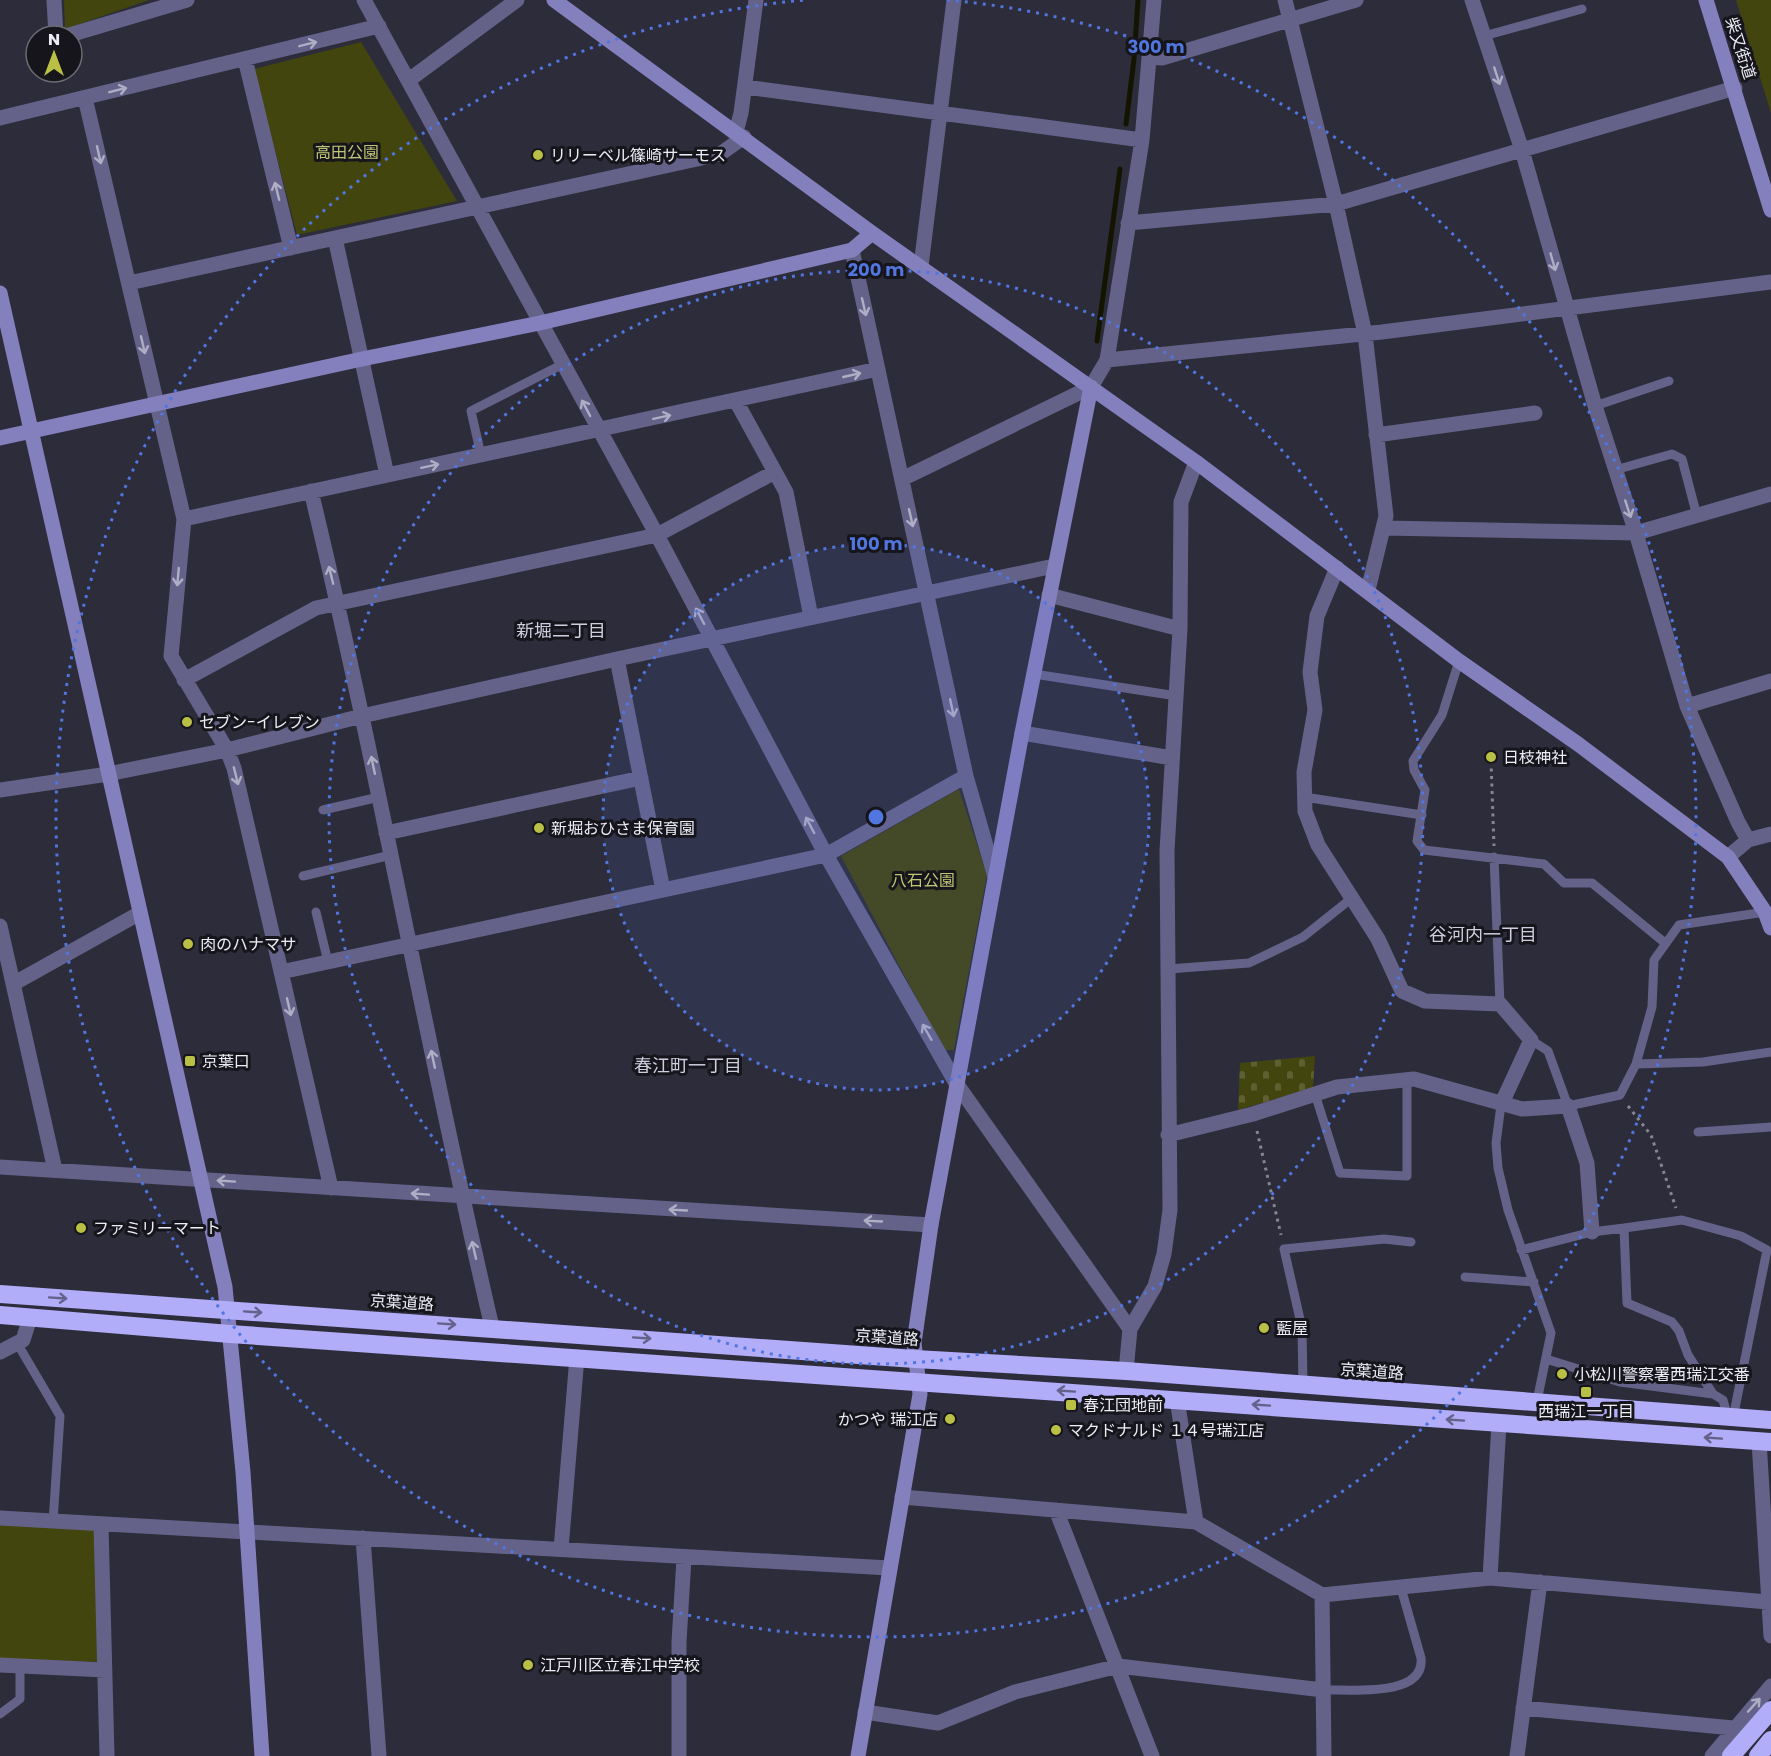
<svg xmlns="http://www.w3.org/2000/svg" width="1771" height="1756" viewBox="0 0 1771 1756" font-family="Poppins,'Noto Sans JP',sans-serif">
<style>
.cemetery{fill:url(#cemetery-stones)}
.park{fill:#43450e}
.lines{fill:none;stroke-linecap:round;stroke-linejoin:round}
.stream{stroke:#141500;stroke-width:5}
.path{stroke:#868692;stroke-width:3;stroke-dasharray:3 4.5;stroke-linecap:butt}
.lane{stroke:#656289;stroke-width:9}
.street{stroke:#656289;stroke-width:15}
.secondary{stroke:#847fbd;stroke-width:15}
.highway{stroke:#b2adf9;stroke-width:18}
.oneway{stroke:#afaec5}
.oneway2{stroke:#64618a}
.ring{fill:none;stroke:#5176e0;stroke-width:3;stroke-dasharray:3 6}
.poi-dot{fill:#bac045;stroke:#15151b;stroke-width:2}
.labels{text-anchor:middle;stroke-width:6;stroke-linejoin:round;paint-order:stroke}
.street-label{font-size:16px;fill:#ececf6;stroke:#15151b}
.park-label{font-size:16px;fill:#bfc573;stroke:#15151b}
.poi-label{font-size:16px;fill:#ececf6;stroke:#15151b;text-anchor:start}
.neighbourhood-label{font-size:18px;fill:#cecee0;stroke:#15151b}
.centre{fill:#5176e0;stroke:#15151b;stroke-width:3}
.ring-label{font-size:18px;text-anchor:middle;font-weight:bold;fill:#5176e0;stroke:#15151b;stroke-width:6;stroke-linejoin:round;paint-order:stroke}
</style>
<defs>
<pattern id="cemetery-stones" width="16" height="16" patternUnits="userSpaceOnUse" patternTransform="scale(1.5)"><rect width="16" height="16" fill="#43450e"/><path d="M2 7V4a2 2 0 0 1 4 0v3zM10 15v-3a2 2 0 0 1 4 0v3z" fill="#5e6032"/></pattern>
</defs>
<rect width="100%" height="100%" fill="#2c2c3a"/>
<path class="cemetery" d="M 1315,1056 L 1313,1088 L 1238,1110 L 1240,1063 Z"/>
<path class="park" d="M 64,0 L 149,0 L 65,29 Z
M 1736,0 L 1771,0 L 1771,113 Z
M 361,42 L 457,201 L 297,235 L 254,69 Z
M 959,789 L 987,875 L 954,1050 L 944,1050 L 841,856 Z
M 0,1523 L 96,1529 L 100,1662 L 0,1659 Z"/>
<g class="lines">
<path class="stream" d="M 1126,124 L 1134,59 L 1138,0
M 1097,341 L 1120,169"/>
<path class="path" d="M 1491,761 L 1494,846
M 1628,1106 L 1651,1135 L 1676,1208
M 1257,1131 L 1281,1235"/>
<path class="lane" d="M 1484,36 L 1582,9
M 1595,406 L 1669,381
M 481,455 L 471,411 L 563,364
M 1615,470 L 1672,454 L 1682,459 L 1697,516
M 1459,661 L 1442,715 L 1413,761 L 1414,770 L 1425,790 L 1417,841 L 1424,850 L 1544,864 L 1564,883 L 1592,883 L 1665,943
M 1034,674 L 1177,696
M 1304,797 L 1422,815
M 323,810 L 379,797
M 1494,857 L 1500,1004
M 303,876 L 391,855
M 316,912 L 328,962
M 1168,969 L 1249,963 L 1303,937 L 1352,898
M 1531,1040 L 1548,1051 L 1568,1106 L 1620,1095 L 1636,1064 L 1652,1007 L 1654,960 L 1679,925 L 1765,912
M 1636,1064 L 1703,1062 L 1771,1052
M 1315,1094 L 1340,1173 L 1407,1176 L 1407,1080
M 1501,1105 L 1496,1143 L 1498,1168 L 1508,1210 L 1551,1333 L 1537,1401
M 1698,1132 L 1771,1127
M 1624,1228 L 1682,1220 L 1741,1236 L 1767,1250 L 1733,1418
M 1521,1250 L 1592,1232 L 1624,1228 L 1627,1303 L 1672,1322 L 1679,1331 L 1688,1355 L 1713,1394 L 1723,1400 L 1728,1418
M 1465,1277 L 1534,1282
M 17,1343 L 60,1416 L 53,1522
M 1546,1359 L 1620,1382 L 1713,1394
M 1303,1386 L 1302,1328 L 1284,1249 L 1384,1239 L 1411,1242
M 1323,1690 C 1350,1689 1425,1698 1421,1658 L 1401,1588
M 0,1714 L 20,1699 L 20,1666"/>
<path class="street" d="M 54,0 L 56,36
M 364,0 L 657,535 L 826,855 L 956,1083 L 1130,1329 L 1126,1371
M 1285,0 L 1336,204 L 1365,334 L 1386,516 L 1368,590
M 1472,0 L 1522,150 L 1595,406 L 1636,533 L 1687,706 L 1738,822 L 1748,840
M 66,36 L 187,0
M 1149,57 L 1162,58 L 1356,0
M 245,59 L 291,248
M 409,80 L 517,0
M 745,87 L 1142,140
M 85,98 L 184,519 L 171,656 L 227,750 L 234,768 L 331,1188
M 0,118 L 379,26
M 736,132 L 741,113 L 756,0
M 1128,223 L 1336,204 L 1735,88
M 335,238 L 387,475
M 852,250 L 966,776 L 995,877
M 921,266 L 954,0
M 129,283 L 720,154 L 744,137
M 1107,360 L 1382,332 L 1771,282
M 736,401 L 786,492 L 811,617
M 1376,435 L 1535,413
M 902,479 L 1091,387 L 1107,360 L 1142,140 L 1154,0
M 311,491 C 378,769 427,1050 492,1327
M 184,519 L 878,369
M 1384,528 L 1636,533 L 1771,494
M 1337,568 L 1317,616 L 1310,672 L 1315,710 L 1304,772 L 1305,811 L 1318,845 L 1378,939 L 1402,991 L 1425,1001 L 1500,1004 L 1531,1040 L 1501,1105
M 1049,595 L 1180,629
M 617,659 L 663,890
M 184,680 L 316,608 L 657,535 L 775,472
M 1687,706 L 1771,681
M 1022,733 L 1172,758
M 0,790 L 108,774 L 227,750 L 362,716 L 617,659 L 1054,566
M 386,833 L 641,778
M 1728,857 L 1748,840 L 1771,834
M 0,926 L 55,1170
M 281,972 L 826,855 L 966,776
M 13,984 L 140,913
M 1168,1135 L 1253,1114 L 1337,1087 L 1414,1079 L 1522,1109 L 1568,1106 L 1587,1163 L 1592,1232
M 0,1167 L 931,1225
M 1130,1329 L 1155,1286 L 1164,1254 L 1170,1210 L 1167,851 L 1180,629 L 1181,502 L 1196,462
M 0,1352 L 23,1340 L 30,1318
M 1177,1399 L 1196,1522
M 1759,1441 L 1771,1636
M 902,1497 L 1196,1522 L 1322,1595 L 1324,1756
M 1056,1510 L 1152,1756
M 0,1518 L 889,1568
M 101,1525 L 107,1756
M 363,1538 L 379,1756
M 561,1549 L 577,1357
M 1490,1578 L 1499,1423
M 1322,1595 L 1490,1578 L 1768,1602
M 0,1665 L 105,1670
M 1523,1708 L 1733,1728
M 865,1712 L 938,1723 L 1015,1692 L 1118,1666 L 1323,1690
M 679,1756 L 679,1642 L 684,1558
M 1517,1756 L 1540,1582
M 1712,1756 L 1771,1686"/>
<path class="secondary" d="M 554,0 L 872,233 L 1196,462 L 1459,661 L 1578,744 L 1728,857 L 1765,912 L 1771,928
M 1706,0 L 1771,210
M 0,293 L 225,1287 L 243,1472 L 262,1756
M 0,438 L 362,359 L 540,323 L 852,250 L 872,233
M 858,1756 L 920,1394 L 914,1343 L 931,1225 L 1022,733 L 1091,387"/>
<path class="highway" d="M 0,1294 L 915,1359 L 1126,1371 L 1771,1420
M 0,1315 L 230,1334 L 1771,1442
M 1731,1756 L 1771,1710
M 1758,1756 L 1771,1740"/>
</g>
<defs><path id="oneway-shaft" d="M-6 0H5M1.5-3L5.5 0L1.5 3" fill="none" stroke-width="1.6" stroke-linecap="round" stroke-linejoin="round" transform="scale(1.5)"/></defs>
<g class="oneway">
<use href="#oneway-shaft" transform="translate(308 44) rotate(-14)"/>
<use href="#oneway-shaft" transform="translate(1497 76) rotate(72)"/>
<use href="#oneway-shaft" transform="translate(118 90) rotate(-14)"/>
<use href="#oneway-shaft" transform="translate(99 155) rotate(77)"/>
<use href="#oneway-shaft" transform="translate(277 191) rotate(-104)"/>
<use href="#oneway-shaft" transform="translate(1553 262) rotate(74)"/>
<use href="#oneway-shaft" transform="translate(864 307) rotate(77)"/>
<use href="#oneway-shaft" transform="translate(143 345) rotate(77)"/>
<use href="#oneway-shaft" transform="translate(852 375) rotate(-13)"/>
<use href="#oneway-shaft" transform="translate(586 408) rotate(-118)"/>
<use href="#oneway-shaft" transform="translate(662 417) rotate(-12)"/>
<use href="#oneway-shaft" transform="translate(430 466) rotate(-12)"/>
<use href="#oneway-shaft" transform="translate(1628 509) rotate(72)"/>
<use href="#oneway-shaft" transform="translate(911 518) rotate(77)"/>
<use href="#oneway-shaft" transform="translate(331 575) rotate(-104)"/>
<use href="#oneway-shaft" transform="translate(178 577) rotate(95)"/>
<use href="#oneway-shaft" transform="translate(700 616) rotate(-118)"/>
<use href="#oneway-shaft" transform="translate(952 708) rotate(78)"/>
<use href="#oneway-shaft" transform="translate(373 765) rotate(-102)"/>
<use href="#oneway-shaft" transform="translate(236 776) rotate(76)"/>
<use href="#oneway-shaft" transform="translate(810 825) rotate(-118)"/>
<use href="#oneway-shaft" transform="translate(289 1007) rotate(77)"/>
<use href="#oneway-shaft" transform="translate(927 1032) rotate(-120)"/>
<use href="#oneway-shaft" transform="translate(433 1059) rotate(-102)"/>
<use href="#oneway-shaft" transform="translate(226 1181) rotate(-176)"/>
<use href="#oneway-shaft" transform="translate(420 1194) rotate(-176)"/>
<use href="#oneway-shaft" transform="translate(678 1210) rotate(-177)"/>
<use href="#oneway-shaft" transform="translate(873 1221) rotate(-177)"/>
<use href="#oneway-shaft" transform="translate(474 1250) rotate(-103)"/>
<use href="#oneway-shaft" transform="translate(1754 1705) rotate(-48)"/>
</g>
<g class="oneway2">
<use href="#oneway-shaft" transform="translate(58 1298) rotate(4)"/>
<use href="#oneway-shaft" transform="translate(253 1312) rotate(4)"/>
<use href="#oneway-shaft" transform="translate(447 1324) rotate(4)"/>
<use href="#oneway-shaft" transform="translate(642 1338) rotate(4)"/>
<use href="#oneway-shaft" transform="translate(1066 1391) rotate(-176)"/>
<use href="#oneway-shaft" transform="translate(1261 1405) rotate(-176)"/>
<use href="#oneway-shaft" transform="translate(1455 1420) rotate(-176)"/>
<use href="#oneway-shaft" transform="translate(1713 1438) rotate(-176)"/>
</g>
<circle cx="876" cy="817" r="273" fill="#5176e0" fill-opacity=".12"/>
<g class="ring">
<circle cx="876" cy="817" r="273"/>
<circle cx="876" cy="817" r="547"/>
<path d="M947 0A820 820 0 1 1 805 0"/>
</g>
<g class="poi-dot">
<circle cx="538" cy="155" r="6"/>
<circle cx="187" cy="722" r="6"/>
<circle cx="1491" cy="757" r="6"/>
<circle cx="539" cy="828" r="6"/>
<circle cx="188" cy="944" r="6"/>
<rect x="184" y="1055" width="12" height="12" rx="3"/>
<circle cx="81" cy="1228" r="6"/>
<circle cx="1264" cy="1328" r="6"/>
<circle cx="1562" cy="1374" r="6"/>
<rect x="1580" y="1386" width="12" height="12" rx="3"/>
<rect x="1065" y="1399" width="12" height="12" rx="3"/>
<circle cx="950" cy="1419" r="6"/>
<circle cx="1056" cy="1430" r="6"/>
<circle cx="528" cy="1665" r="6"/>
</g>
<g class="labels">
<g class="street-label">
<text transform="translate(1741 48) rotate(72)" y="6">柴又街道</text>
<text transform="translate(402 1302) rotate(4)" y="6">京葉道路</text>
<text transform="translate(887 1337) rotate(4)" y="6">京葉道路</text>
<text transform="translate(1372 1371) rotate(4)" y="6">京葉道路</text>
</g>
<g class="park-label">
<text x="347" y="158">高田公園</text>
<text x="923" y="886">八石公園</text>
</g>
<g class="poi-label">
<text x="550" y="161">リリーベル篠崎サーモス</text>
<text x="199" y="728">セブン-イレブン</text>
<text x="1503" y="763">日枝神社</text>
<text x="551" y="834">新堀おひさま保育園</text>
<text x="200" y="950">肉のハナマサ</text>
<text x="202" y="1067">京葉口</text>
<text x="93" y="1234">ファミリーマート</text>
<text x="1276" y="1334">藍屋</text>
<text x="1574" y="1380">小松川警察署西瑞江交番</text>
<text x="1083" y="1411">春江団地前</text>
<text x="1586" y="1417" text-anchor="middle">西瑞江一丁目</text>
<text x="938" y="1425" text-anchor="end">かつや 瑞江店</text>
<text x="1068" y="1436">マクドナルド １４号瑞江店</text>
<text x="540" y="1671">江戸川区立春江中学校</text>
</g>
<g class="neighbourhood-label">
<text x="561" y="637">新堀二丁目</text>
<text x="1483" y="941">谷河内一丁目</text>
<text x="688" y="1072">春江町一丁目</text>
</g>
</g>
<circle cx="876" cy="817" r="9" class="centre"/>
<g class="ring-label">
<text x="1156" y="53">300 m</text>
<text x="876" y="276">200 m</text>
<text x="876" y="550">100 m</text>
</g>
<g transform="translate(54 54)"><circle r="28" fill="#15151b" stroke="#6b6b73" stroke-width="1.5"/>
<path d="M0-4.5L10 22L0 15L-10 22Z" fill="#bac045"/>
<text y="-9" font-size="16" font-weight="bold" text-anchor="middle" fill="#ececf6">N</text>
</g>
</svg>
